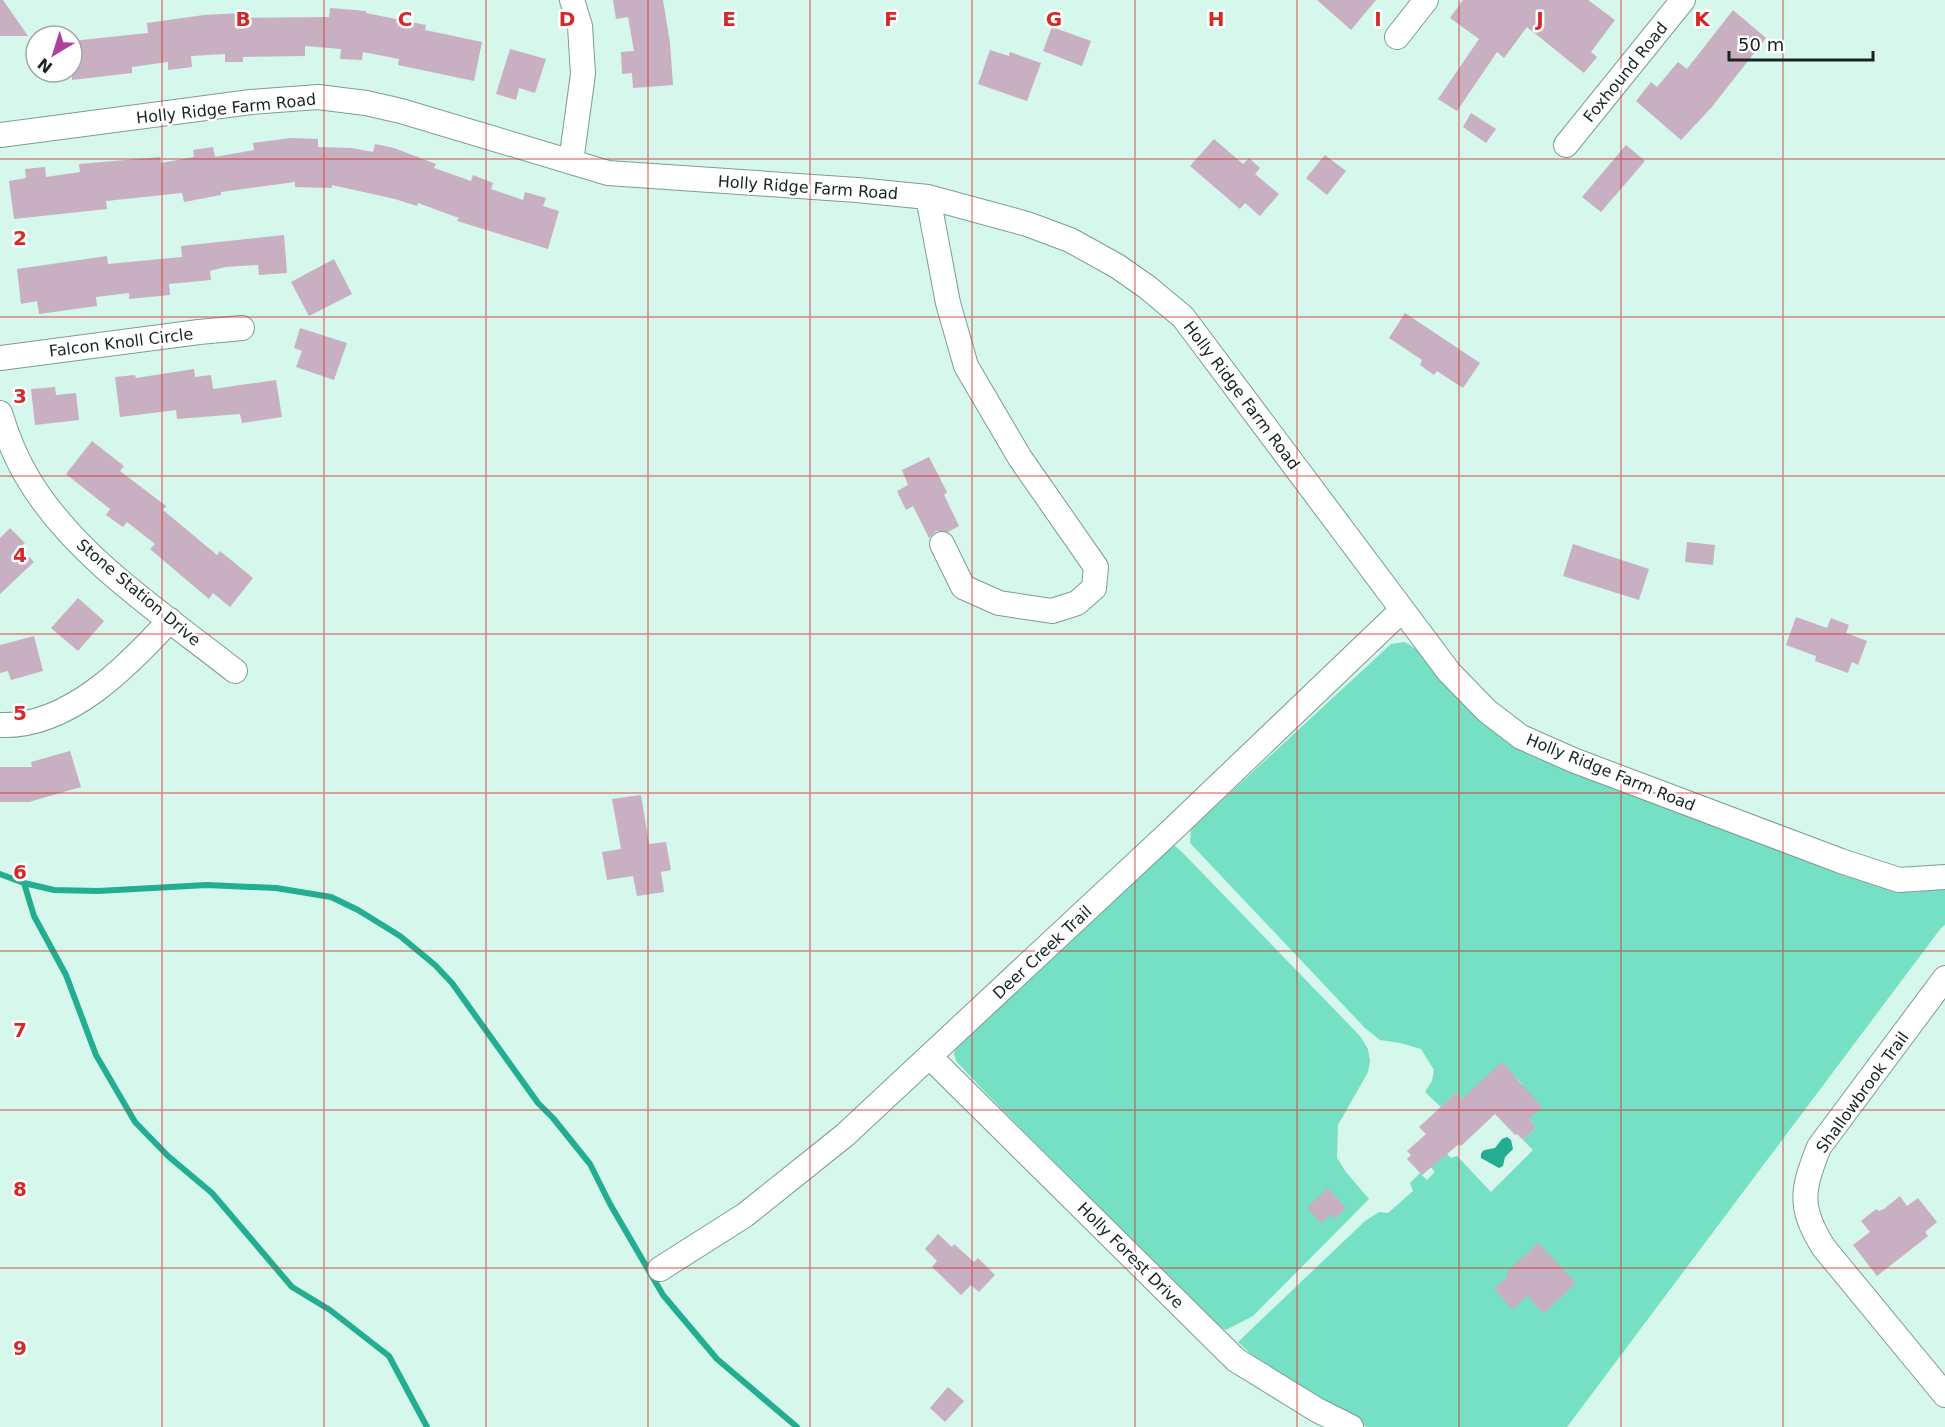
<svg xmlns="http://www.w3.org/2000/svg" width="1945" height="1427" viewBox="0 0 1945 1427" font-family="'DejaVu Sans',sans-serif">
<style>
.green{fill:#75e0c4}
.water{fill:#23ae91}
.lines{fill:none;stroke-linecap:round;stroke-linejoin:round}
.stream{stroke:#23ae91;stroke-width:6}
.building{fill:#c8afc1}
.minor-casing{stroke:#7d9d93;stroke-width:26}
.minor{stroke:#fff;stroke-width:24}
.grid{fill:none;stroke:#d62828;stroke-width:1.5;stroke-opacity:0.55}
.labels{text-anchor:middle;stroke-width:5;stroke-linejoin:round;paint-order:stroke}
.street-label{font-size:16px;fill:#182420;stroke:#fff}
.grid-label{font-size:20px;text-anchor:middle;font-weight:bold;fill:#d62828;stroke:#fff;stroke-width:5;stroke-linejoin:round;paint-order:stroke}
</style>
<rect width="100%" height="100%" fill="#d5f7ec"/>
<path class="green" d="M 1405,642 L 1419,651 L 1459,698 L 1874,880 L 1918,892 L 1945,888 L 1945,925 L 1941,928 L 1567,1427 L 1367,1427 L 1282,1383 L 1238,1342 L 1365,1221 L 1379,1212 L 1388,1213 L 1413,1191 L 1410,1183 L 1420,1173 L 1427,1180 L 1435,1172 L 1430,1166 L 1445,1152 L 1451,1158 L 1457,1156 L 1491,1192 L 1533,1150 L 1523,1140 L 1536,1127 L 1529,1119 L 1519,1088 L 1522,1084 L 1502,1063 L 1466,1103 L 1456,1093 L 1441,1107 L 1425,1092 L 1432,1081 L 1434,1070 L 1421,1049 L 1400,1043 L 1380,1040 L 1365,1028 L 1190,843 L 1191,829 L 1391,644 Z
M 1173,844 L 1182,852 L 1360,1036 L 1368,1049 L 1370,1061 L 1368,1072 L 1338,1125 L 1337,1158 L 1346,1172 L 1369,1199 L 1253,1316 L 1226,1330 L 1218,1326 L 986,1093 L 956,1061 L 954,1053 L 958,1044 Z"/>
<path class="water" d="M 1507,1137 L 1511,1140 L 1513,1149 L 1505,1157 L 1503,1166 L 1499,1168 L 1481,1158 C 1480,1148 1488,1150 1495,1148 L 1502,1139 Z"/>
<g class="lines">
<path class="stream" d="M 0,874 L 24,883 L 54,890 L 98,891 L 207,885 L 276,888 L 331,897 L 358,910 L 400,936 L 435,965 L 452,983 L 538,1103 L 553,1118 L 590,1164 L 610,1204 L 663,1295 L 717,1359 L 797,1427
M 24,883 L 34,916 L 66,975 L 96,1055 L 135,1122 L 168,1156 L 212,1193 L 292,1287 L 330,1310 L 389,1356 L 427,1427"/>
</g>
<path class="building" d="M 0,0 L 3,0 L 28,36 L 0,36 Z
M 613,0 L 663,0 L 670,43 L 673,85 L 633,88 L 632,73 L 622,74 L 621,52 L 634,51 L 628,17 L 616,19 Z
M 1317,0 L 1376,0 L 1351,30 Z
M 1463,0 L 1588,0 L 1615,20 L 1591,52 L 1597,57 L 1584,73 L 1527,27 L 1504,58 L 1497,52 L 1457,111 L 1438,99 L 1479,39 L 1450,18 Z
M 330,8 L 366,11 L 366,13 L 426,25 L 425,30 L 482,42 L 474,81 L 398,65 L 399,59 L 363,52 L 362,60 L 340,59 L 341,49 L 305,46 L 305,56 L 243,57 L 243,62 L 225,62 L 225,54 L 191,56 L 192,67 L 168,70 L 168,62 L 132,67 L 132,73 L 72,80 L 72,41 L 148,33 L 147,23 L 204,15 L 241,13 L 241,18 L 329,17 Z
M 1733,10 L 1766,38 L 1711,108 L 1681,140 L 1636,101 L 1651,82 L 1657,87 L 1678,62 L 1687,69 Z
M 1052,27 L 1091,41 L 1082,66 L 1043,51 Z
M 510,49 L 546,59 L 535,93 L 519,88 L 516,100 L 496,94 Z
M 990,50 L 1009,56 L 1010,52 L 1041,63 L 1027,101 L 978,84 Z
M 1471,113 L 1496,129 L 1486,143 L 1463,127 Z
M 291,138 L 318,139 L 318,147 L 352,148 L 373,152 L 375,144 L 394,148 L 436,164 L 434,168 L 471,181 L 473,175 L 493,183 L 491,189 L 523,200 L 525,192 L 546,198 L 543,206 L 559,211 L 548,249 L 457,221 L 459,218 L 418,203 L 417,206 L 395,199 L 332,185 L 332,188 L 295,187 L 295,182 L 221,192 L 221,195 L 184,202 L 182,193 L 106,201 L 107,209 L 14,219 L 9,181 L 26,178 L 25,169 L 45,167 L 46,177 L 80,172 L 79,164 L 160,157 L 161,163 L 194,157 L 193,150 L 213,147 L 215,157 L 254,150 L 253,143 Z
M 1214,139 L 1243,164 L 1249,158 L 1260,168 L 1255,174 L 1279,194 L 1260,216 L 1245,203 L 1240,209 L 1190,166 Z
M 1626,145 L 1645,161 L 1601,212 L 1582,197 Z
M 1325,155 L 1346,171 L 1327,195 L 1306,178 Z
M 284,235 L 287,273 L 259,275 L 258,265 L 225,267 L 210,271 L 211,280 L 169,284 L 170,295 L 129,299 L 129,293 L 96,297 L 97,306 L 39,314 L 37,301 L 21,304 L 17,269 L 107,256 L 108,264 L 182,257 L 181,246 Z
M 334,259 L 352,294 L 309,316 L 291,282 Z
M 1405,313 L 1480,363 L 1463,388 L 1437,371 L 1434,375 L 1420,365 L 1422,360 L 1389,338 Z
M 300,328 L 347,343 L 334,380 L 296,367 L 302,351 L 294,348 Z
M 194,369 L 195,377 L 211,375 L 213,389 L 276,380 L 282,417 L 242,423 L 240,414 L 177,419 L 176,410 L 120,417 L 115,377 L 135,375 L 136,378 Z
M 55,387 L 56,395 L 76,393 L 79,420 L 35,425 L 31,389 Z
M 92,441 L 124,466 L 120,471 L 166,506 L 163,510 L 217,555 L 220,551 L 253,578 L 230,607 L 213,593 L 209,599 L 150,549 L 155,544 L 127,522 L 123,527 L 106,515 L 110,509 L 66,474 Z
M 929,457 L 947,492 L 944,495 L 959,526 L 948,532 L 936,531 L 929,538 L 913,506 L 906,510 L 897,491 L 908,485 L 902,470 Z
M 10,528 L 25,543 L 20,547 L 34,562 L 0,594 L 0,538 Z
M 1687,542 L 1715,545 L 1713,565 L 1685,562 Z
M 1573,544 L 1649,569 L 1639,600 L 1563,576 Z
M 78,598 L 104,621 L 78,651 L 51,628 Z
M 1796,617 L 1827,628 L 1831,618 L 1849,625 L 1846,633 L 1867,641 L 1858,665 L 1852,662 L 1848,673 L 1815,661 L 1816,656 L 1786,645 Z
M 34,636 L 43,671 L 11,680 L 8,671 L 0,673 L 0,645 Z
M 70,751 L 81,787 L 29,802 L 0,802 L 0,767 L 32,767 L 31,762 Z
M 641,795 L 649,844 L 666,842 L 671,870 L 661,872 L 664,892 L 637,896 L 633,876 L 607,880 L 602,852 L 621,849 L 612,799 Z
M 1502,1062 L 1542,1107 L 1529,1119 L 1536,1127 L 1523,1140 L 1517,1134 L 1515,1135 L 1495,1114 L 1461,1146 L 1459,1144 L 1422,1175 L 1407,1159 L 1411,1155 L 1407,1151 L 1426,1134 L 1419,1127 L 1456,1093 L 1462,1099 Z
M 1328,1188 L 1346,1208 L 1334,1219 L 1330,1215 L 1321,1223 L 1307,1208 Z
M 1900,1196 L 1907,1206 L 1918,1198 L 1937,1222 L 1925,1232 L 1928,1236 L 1877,1276 L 1853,1245 L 1870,1232 L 1861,1221 L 1876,1209 L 1879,1211 L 1884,1209 Z
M 938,1234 L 952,1247 L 954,1244 L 974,1262 L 978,1258 L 995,1275 L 979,1292 L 971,1285 L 961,1295 L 932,1267 L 937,1261 L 925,1249 Z
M 1538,1243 L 1576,1283 L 1544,1313 L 1527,1296 L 1513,1310 L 1494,1289 L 1508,1276 L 1506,1273 Z
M 948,1387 L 964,1401 L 945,1422 L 930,1408 Z"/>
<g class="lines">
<g class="minor-casing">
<path id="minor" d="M 1397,37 L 1426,0
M 0,135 L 251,102 L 318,97 L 366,103 L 401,111 L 608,173 L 857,190 L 928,197 L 1027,224 L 1070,240 L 1117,266 L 1147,287 L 1183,317 L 1449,672 L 1487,711 L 1521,737 L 1573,760 L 1841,861 L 1899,880 L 1945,877
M 1566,145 L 1683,0
M 571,162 L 583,74 L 580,26 L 572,0
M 928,197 L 948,303 L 966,366 L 1020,458 L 1096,567 L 1094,588 L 1077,603 L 1052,611 L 999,603 L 963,587 L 942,544
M 0,358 L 199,332 L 242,328
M 0,413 C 7,436 16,459 29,480 C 76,558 164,615 235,671
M 0,725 C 68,728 128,666 170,620
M 1945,978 L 1819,1147 C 1802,1190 1798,1207 1824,1248 L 1945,1395
M 930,1057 L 1236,1360 L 1317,1410 L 1351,1427
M 660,1269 L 745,1215 L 845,1135 L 1172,830 L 1402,610"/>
</g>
<use href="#minor" class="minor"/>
</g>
<path class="grid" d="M 162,0 L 162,1427M 324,0 L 324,1427M 486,0 L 486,1427M 648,0 L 648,1427M 810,0 L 810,1427M 972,0 L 972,1427M 1135,0 L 1135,1427M 1297,0 L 1297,1427M 1459,0 L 1459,1427M 1621,0 L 1621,1427M 1783,0 L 1783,1427M 0,159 L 1945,159M 0,317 L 1945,317M 0,476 L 1945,476M 0,634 L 1945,634M 0,793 L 1945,793M 0,951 L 1945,951M 0,1110 L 1945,1110M 0,1268 L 1945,1268"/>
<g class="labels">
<g class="street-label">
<text transform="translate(1625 72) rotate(-51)" y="6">Foxhound Road</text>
<text transform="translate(226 108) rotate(-6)" y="6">Holly Ridge Farm Road</text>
<text transform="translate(808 187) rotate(4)" y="6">Holly Ridge Farm Road</text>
<text transform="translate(121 342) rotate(-7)" y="6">Falcon Knoll Circle</text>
<text transform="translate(1242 395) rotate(53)" y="6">Holly Ridge Farm Road</text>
<text transform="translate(139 592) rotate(40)" y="6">Stone Station Drive</text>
<text transform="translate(1611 772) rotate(22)" y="6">Holly Ridge Farm Road</text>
<text transform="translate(1042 952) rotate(-43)" y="6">Deer Creek Trail</text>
<text transform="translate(1862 1092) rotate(-54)" y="6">Shallowbrook Trail</text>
<text transform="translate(1131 1255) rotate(45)" y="6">Holly Forest Drive</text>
</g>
</g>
<g class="grid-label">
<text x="243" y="26">B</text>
<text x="405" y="26">C</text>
<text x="567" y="26">D</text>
<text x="729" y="26">E</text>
<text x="891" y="26">F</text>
<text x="1054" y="26">G</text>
<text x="1216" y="26">H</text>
<text x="1378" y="26">I</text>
<text x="1540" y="26">J</text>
<text x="1702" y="26">K</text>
<text x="20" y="245">2</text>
<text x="20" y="403">3</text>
<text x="20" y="562">4</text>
<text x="20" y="720">5</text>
<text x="20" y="879">6</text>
<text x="20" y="1037">7</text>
<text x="20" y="1196">8</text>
<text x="20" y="1355">9</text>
</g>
<g transform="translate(54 54) rotate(218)"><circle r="28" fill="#ffffff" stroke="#a3a7a6" stroke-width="1.5"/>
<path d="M0-4.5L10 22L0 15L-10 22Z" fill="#b1409b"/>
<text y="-9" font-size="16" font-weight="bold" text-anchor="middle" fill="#182420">N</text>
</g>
<path d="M1729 51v9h144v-9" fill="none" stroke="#182420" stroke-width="3"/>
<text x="1738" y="51" font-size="18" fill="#182420" stroke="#ffffff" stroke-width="4.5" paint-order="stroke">50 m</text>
</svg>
